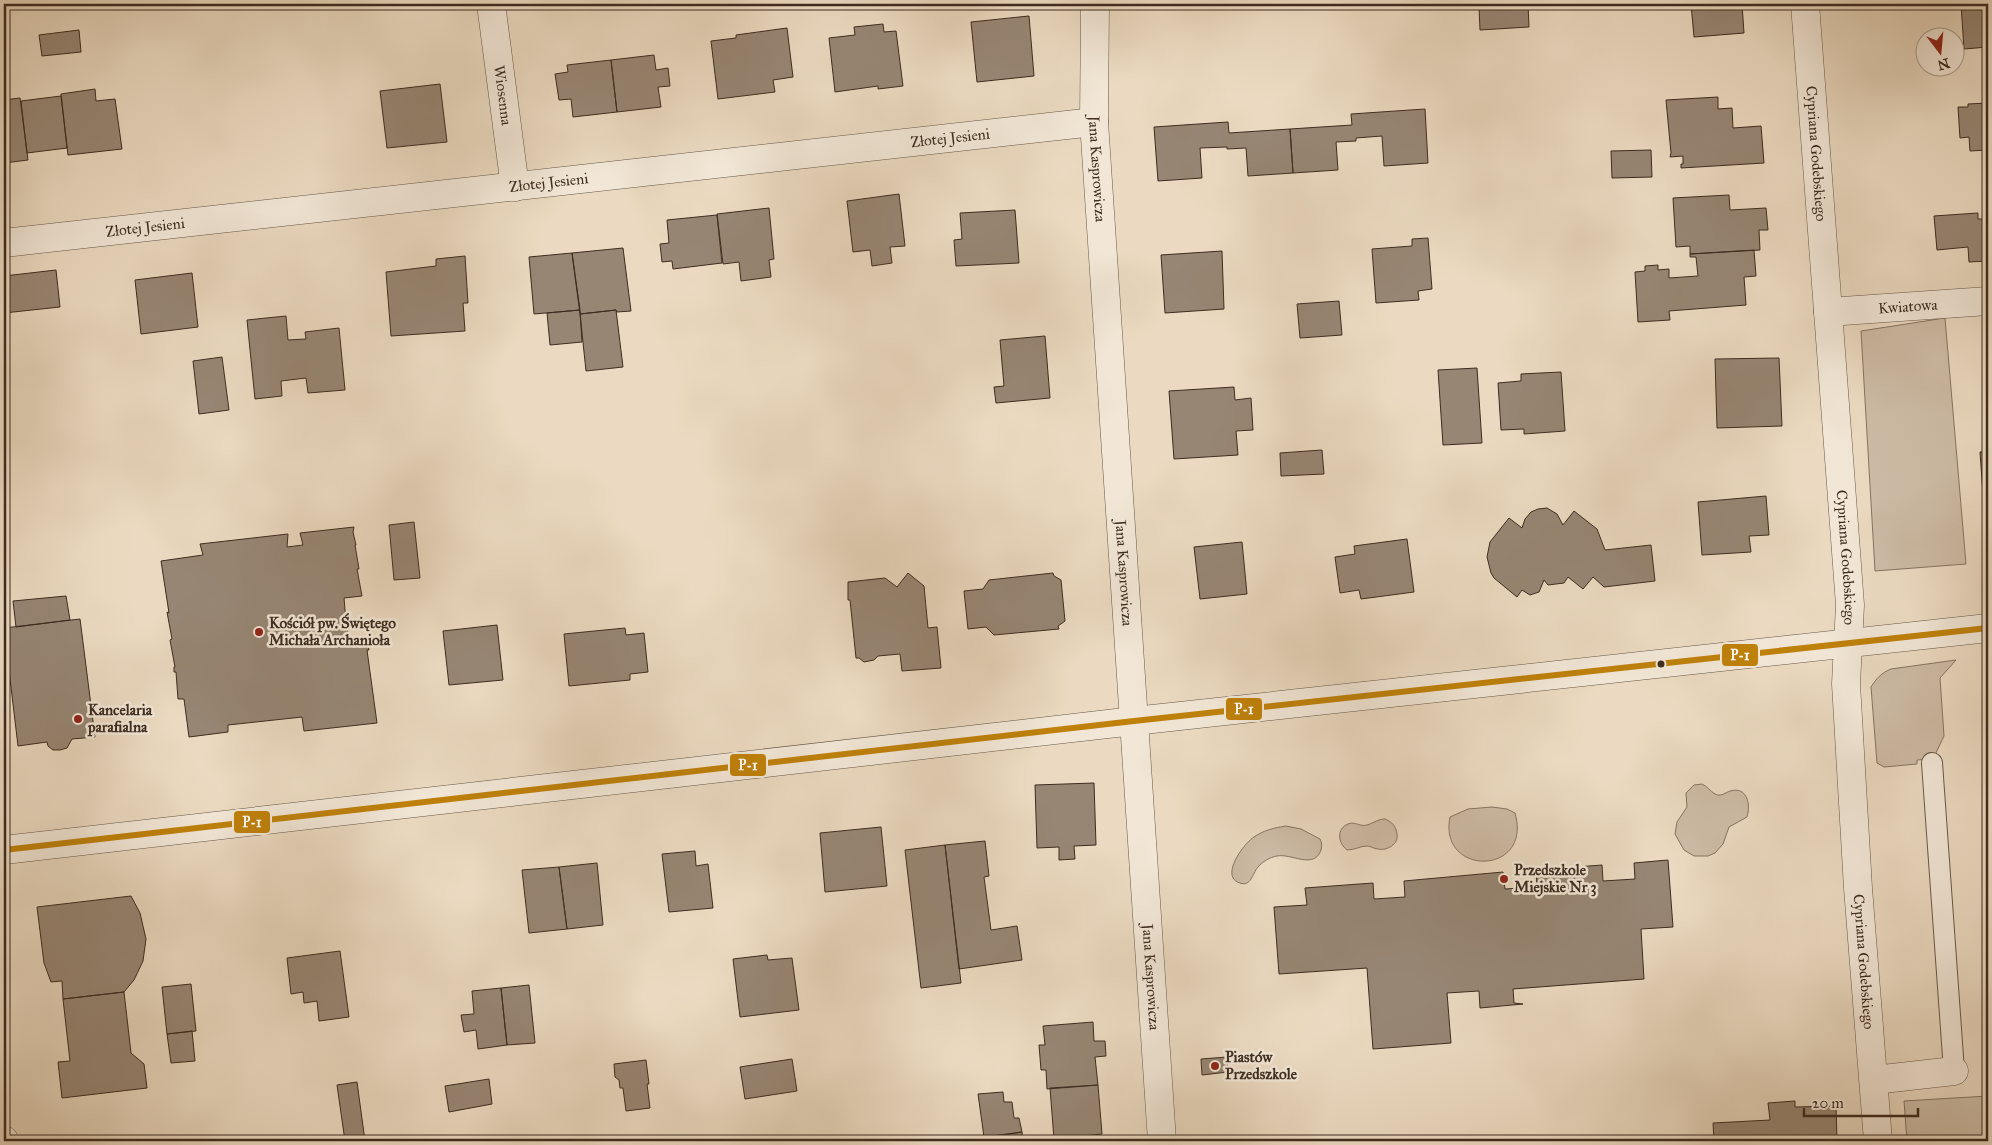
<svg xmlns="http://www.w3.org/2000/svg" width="1992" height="1145" viewBox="0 0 1992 1145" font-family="'IM FELL Great Primer',serif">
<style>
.green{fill:#cdbca6;stroke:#857463}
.building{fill:#978674;stroke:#3d2c20}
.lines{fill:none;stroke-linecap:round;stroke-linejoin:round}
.service-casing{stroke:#685848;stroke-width:22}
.minor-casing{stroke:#685848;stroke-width:29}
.tertiary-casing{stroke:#685848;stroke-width:29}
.service{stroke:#f2e7d7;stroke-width:20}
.minor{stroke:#f2e7d7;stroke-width:28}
.tertiary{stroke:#f2e7d7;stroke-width:28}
.bus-1-casing{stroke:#f2e7d7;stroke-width:10}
.bus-1{stroke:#bf810a;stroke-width:6}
.poi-dot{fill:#8f2418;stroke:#f2e7d7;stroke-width:2}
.bus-dot{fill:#3d2c20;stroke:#f2e7d7;stroke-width:2}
.labels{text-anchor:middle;stroke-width:5;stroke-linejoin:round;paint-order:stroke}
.street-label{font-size:15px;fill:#3d2c20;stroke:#f2e7d7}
.poi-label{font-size:15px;font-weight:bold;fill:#3d2c20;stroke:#f2e7d7;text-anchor:start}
.line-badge{stroke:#f2e7d7;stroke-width:2}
.badge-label{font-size:14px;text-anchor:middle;font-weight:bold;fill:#fff}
</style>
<rect width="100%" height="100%" fill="#ebdac1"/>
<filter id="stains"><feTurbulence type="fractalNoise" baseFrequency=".004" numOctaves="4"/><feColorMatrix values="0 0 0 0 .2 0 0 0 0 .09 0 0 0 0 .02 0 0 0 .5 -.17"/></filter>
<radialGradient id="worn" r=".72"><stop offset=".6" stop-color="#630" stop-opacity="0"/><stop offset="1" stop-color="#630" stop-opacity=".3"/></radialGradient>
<path class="green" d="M 1945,318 L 1966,564 L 1875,571 L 1861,331 Z
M 1956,660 L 1940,678 L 1944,736 L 1933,759 L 1917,760 L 1917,764 L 1884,767 L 1877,763 L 1871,687 C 1876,679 1881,673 1891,669 Z
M 1702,784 C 1707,786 1710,791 1715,794 C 1720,797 1725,793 1730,791 C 1747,786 1751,804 1747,817 L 1729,827 L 1723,844 L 1715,853 L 1708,856 L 1694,856 L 1684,850 L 1675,834 L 1677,822 L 1687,807 L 1686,793 L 1694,785 Z
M 1492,807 L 1507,809 L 1515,813 C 1533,876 1438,877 1450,817 L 1468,809 Z
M 1385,819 C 1392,822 1396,826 1397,834 C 1399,844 1387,851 1378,849 C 1374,849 1371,846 1367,846 C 1360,846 1355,850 1347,850 C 1338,843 1336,829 1348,824 C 1355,821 1360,827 1367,825 C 1374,823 1378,819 1385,819 Z
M 1286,826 L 1301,829 L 1320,839 C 1322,843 1322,845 1321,850 C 1314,870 1291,853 1277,856 C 1270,857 1262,862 1258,867 C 1252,874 1251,887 1240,883 C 1219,877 1244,843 1254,837 C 1264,830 1274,828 1286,826 Z
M 1988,1096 L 1988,1141 L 1907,1141 L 1904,1101 Z"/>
<path class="building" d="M 1469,4 L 1530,4 L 1528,4 L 1529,27 L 1480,30 L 1479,7 L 1469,8 Z
M 1691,4 L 1742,4 L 1744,33 L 1694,37 Z
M 1961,4 L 1988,4 L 1988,47 L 1964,49 Z
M 4,15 L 7,41 L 4,42 Z
M 1029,16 L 1034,76 L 977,82 L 971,22 Z
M 883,24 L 884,32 L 896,31 L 903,86 L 878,89 L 878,86 L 835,92 L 829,38 L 855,35 L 854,27 Z
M 787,28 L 793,77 L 773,80 L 775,92 L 718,99 L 711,41 L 736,38 L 736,35 Z
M 79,30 L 81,52 L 42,56 L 39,35 Z
M 654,55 L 656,70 L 668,68 L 670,86 L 658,87 L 661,107 L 617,112 L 611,60 Z
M 611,60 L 617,112 L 573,117 L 571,99 L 559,100 L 555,74 L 568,72 L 567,65 Z
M 440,84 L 447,142 L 387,148 L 380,91 Z
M 95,89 L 96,101 L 115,99 L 122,149 L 68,155 L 61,94 Z
M 61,96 L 67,148 L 27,153 L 21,101 Z
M 1718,97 L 1718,109 L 1732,108 L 1733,128 L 1761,126 L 1764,163 L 1681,168 L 1681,164 L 1683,164 L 1683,156 L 1670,157 L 1671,153 L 1666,100 Z
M 20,98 L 28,160 L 4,163 L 4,100 Z
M 1988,103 L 1988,150 L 1970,151 L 1969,137 L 1960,138 L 1958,107 L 1968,107 L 1968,104 Z
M 1425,109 L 1428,163 L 1384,166 L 1382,136 L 1356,138 L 1356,141 L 1336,142 L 1338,170 L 1293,173 L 1290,129 L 1352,125 L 1351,114 Z
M 1228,122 L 1229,133 L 1290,129 L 1293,173 L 1248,176 L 1246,148 L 1227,149 L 1227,147 L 1200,148 L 1202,178 L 1158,181 L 1154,127 Z
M 1651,150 L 1652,177 L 1612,178 L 1611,151 Z
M 899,194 L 905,246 L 890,247 L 892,263 L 872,266 L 870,250 L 853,252 L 847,201 Z
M 1729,195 L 1730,210 L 1766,208 L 1768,230 L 1759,230 L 1760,250 L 1690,254 L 1690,246 L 1676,247 L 1673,198 Z
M 769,208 L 774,259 L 769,260 L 771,277 L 741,281 L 739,262 L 723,264 L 717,214 Z
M 1015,210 L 1019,263 L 956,266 L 954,240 L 962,239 L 960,213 Z
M 1978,213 L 1978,219 L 1988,219 L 1988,261 L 1969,262 L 1968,247 L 1937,250 L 1934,216 Z
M 717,215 L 722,263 L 673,269 L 672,261 L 662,262 L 660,244 L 669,243 L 667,220 Z
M 1428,238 L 1432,289 L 1418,291 L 1419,300 L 1376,303 L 1372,249 L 1412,246 L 1412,239 Z
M 623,248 L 631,311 L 617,312 L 616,310 L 580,314 L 572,253 Z
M 1754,250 L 1756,276 L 1744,277 L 1746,305 L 1669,311 L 1670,320 L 1638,322 L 1635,272 L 1645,271 L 1645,266 L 1658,265 L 1658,270 L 1669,269 L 1669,278 L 1698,276 L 1696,257 L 1690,257 L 1690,254 Z
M 1222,251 L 1224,309 L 1165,313 L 1161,255 Z
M 572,253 L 580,310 L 534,314 L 529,257 Z
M 465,256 L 468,303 L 463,303 L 465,331 L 391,336 L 386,272 L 436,266 L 436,259 Z
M 56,270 L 60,307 L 4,313 L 4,276 Z
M 192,273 L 198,327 L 141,334 L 135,280 Z
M 1339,301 L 1342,335 L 1300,338 L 1297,304 Z
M 580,310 L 582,342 L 550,345 L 547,313 Z
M 616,310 L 623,367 L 586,371 L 580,314 Z
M 286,316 L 288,340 L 306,339 L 305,332 L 339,328 L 345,390 L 308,393 L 306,378 L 281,381 L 282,396 L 255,399 L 247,320 Z
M 1045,336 L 1050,398 L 996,403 L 994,387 L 1004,386 L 1000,340 Z
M 222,357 L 229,410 L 199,414 L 193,361 Z
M 1779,358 L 1782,426 L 1717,428 L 1715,359 Z
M 1477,368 L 1482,443 L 1443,445 L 1438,370 Z
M 1561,372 L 1565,431 L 1524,434 L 1524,429 L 1501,430 L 1498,383 L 1521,381 L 1521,374 Z
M 1234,387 L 1235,400 L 1251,398 L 1253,430 L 1236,431 L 1238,455 L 1174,459 L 1169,391 Z
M 1322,450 L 1324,474 L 1281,476 L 1280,453 Z
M 1988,451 L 1988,509 L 1984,509 L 1980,452 Z
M 1766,496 L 1769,535 L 1749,536 L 1751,552 L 1702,555 L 1698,502 Z
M 1547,508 L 1557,514 L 1563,525 L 1574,511 L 1597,529 L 1605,550 L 1651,545 L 1655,581 L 1604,587 L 1593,577 L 1583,589 L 1568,577 L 1564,583 L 1548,585 L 1544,580 L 1539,592 L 1530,595 L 1522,590 L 1517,597 L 1494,578 L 1491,573 L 1487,557 L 1490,542 L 1509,518 L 1522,528 L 1525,519 L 1531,512 L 1538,509 Z
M 414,522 L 420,578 L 394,580 L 389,525 Z
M 354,527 L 353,532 L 356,545 L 355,545 L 359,569 L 357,569 L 362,596 L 344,598 L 346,622 L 348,621 L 348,624 L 347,624 L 349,647 L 368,645 L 369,650 L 367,650 L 377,723 L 304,731 L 302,717 L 228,725 L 228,732 L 189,737 L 184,699 L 178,699 L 176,672 L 174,672 L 174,667 L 175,667 L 170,640 L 172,639 L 167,612 L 169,613 L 161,561 L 203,555 L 200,544 L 288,534 L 287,547 L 303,545 L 300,533 Z
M 1407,539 L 1414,592 L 1361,599 L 1359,590 L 1340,593 L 1335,557 L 1355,554 L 1354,546 Z
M 1242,542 L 1247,594 L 1200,599 L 1194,547 Z
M 908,573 L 924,586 L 928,628 L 937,627 L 941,668 L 902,671 L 900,654 L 878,656 L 874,660 L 864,662 L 859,658 L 856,658 L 850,600 L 848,600 L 848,582 L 885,578 L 897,587 Z
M 1053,573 L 1054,576 L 1061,580 L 1065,621 L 1058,626 L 1059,629 L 994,635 L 986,627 L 968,629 L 964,591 L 983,589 L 989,580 Z
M 66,596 L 70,620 L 16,627 L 13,601 Z
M 80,619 L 95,737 L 72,739 L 67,748 L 60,750 L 53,750 L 48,746 L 47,742 L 18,746 L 4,628 Z
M 497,625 L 503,680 L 449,685 L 443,631 Z
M 625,628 L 626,635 L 644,633 L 648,672 L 630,674 L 630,680 L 569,686 L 564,634 Z
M 1094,783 L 1096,845 L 1074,846 L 1075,859 L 1059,860 L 1059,847 L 1037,848 L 1035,785 Z
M 881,827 L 887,886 L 825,892 L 820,833 Z
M 985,841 L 989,876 L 984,877 L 991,930 L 1017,926 L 1022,960 L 959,969 L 945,845 Z
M 945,845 L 961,983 L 921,988 L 905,850 Z
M 695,851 L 696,866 L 708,864 L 713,908 L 669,912 L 662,854 Z
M 1668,860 L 1673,927 L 1641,929 L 1644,979 L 1513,989 L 1514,1003 L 1523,1004 L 1480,1008 L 1479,991 L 1447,993 L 1451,1043 L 1373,1049 L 1367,968 L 1279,974 L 1274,907 L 1307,905 L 1305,888 L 1373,883 L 1374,899 L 1405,897 L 1404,881 L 1503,872 L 1505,889 L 1537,887 L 1536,870 L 1602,865 L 1603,881 L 1635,879 L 1634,863 Z
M 597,863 L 603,925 L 567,929 L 559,867 Z
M 559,867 L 567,929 L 529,933 L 522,870 Z
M 131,896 L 140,913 L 146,939 L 143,961 L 134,980 L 124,992 L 63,999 L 62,981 L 51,982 L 44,963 L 37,907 Z
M 340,951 L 349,1017 L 319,1021 L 317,1001 L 304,1003 L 303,992 L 291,994 L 287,958 Z
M 767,955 L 768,960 L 792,958 L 799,1010 L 740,1017 L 733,959 Z
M 191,984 L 196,1031 L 167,1034 L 162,987 Z
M 529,985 L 535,1043 L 507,1045 L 501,988 Z
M 501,988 L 507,1045 L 478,1049 L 476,1030 L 464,1032 L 461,1015 L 474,1014 L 472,991 Z
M 124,992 L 131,1053 L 144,1064 L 147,1088 L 62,1098 L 58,1062 L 70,1061 L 63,999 Z
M 1093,1022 L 1094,1041 L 1105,1041 L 1106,1056 L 1095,1057 L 1098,1085 L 1047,1089 L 1046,1070 L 1041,1070 L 1039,1045 L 1045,1045 L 1043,1026 Z
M 192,1031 L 195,1061 L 171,1063 L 167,1034 Z
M 1227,1057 L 1228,1072 L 1202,1075 L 1201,1059 Z
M 792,1059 L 797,1091 L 745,1099 L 740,1067 Z
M 646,1060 L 649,1084 L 647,1084 L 650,1108 L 626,1111 L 623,1088 L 620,1088 L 619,1080 L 615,1077 L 614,1064 Z
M 489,1079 L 492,1104 L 449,1112 L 445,1086 Z
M 357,1082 L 365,1141 L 345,1141 L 337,1085 Z
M 1098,1085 L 1102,1134 L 1054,1139 L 1050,1088 Z
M 1003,1092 L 1004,1102 L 1012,1102 L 1014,1118 L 1019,1118 L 1022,1132 L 984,1137 L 978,1094 Z
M 1795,1101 L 1795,1107 L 1836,1106 L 1837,1141 L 1714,1141 L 1713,1123 L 1770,1120 L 1768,1103 Z
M 1022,1132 L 1023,1141 L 999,1141 L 998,1136 Z"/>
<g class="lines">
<g class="service-casing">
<path id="service" d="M 1932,763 L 1954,1071"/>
</g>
<g class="minor-casing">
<g id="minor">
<path id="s1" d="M 491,4 L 515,187"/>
<path id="s2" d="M 1095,4 L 1094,122 L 1162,1141"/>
<path id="s3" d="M 1805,4 L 1850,605 L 1846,684 L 1858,888 L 1878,1141"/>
<path id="s4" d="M 4,243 L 1094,122"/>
<path id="s5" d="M 1828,312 L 1988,301"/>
<path d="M 1874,1080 L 1954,1071"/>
<path d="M 4,1140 L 4,1141"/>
</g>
</g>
<g class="tertiary-casing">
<path id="tertiary" d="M 4,850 L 1134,721 L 1988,628"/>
</g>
<use href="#service" class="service"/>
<use href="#minor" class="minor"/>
<use href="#tertiary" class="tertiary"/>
<g class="bus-1-casing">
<path id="bus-1" d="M 4,850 L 1134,721 L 1988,628"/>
</g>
<use href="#bus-1" class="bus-1"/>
</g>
<g class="poi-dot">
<circle cx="259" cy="632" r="5"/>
<circle cx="78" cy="719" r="5"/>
<circle cx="1504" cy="879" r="5"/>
<circle cx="1215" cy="1066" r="5"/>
</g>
<circle class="bus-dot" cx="1661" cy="664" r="4.5"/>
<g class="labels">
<g class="street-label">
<text dy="5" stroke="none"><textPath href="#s1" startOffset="92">Wiosenna</textPath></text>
<text dy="5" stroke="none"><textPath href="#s4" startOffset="952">Złotej Jesieni</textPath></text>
<text dy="5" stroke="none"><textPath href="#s3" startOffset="150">Cypriana Godebskiego</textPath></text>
<text dy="5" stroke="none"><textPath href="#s2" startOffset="165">Jana Kasprowicza</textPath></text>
<text dy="5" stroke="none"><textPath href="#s4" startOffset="548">Złotej Jesieni</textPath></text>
<text dy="5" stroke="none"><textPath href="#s4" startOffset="142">Złotej Jesieni</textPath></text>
<text dy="5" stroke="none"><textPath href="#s5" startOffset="80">Kwiatowa</textPath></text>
<text dy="5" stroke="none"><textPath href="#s3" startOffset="555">Cypriana Godebskiego</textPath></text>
<text dy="5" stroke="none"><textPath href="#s2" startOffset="570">Jana Kasprowicza</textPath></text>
<text dy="5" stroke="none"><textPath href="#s3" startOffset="960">Cypriana Godebskiego</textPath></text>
<text dy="5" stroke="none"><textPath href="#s2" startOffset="975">Jana Kasprowicza</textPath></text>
</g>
<g class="poi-label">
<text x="269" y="628">Kościół pw. Świętego<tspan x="269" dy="17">Michała Archanioła</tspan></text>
<text x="88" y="715">Kancelaria<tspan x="88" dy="17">parafialna</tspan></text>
<text x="1514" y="875">Przedszkole<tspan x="1514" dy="17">Miejskie Nr 3</tspan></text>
<text x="1225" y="1062">Piastów<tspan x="1225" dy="17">Przedszkole</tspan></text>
</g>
</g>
<g class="line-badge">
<rect x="1721" y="643" width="38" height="24" rx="5" fill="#bf810a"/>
<rect x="1225" y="697" width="38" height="24" rx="5" fill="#bf810a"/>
<rect x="729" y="753" width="38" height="24" rx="5" fill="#bf810a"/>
<rect x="233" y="810" width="38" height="24" rx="5" fill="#bf810a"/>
</g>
<g class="badge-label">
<text x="1740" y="660">P-1</text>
<text x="1244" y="714">P-1</text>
<text x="748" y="770">P-1</text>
<text x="252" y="827">P-1</text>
</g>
<rect width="1992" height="1145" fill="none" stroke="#ebdac1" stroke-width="20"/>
<rect x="5" y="5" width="1982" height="1135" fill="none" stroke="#3d2c20" stroke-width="2.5"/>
<rect x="10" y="10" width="1972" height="1125" fill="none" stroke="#3d2c20"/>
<g transform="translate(1940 52) rotate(164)"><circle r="24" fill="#f2e7d7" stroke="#aa9c8e"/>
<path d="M0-4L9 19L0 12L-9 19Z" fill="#8f2418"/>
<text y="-8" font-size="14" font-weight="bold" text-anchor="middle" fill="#3d2c20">N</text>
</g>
<path d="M1804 1108v8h114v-8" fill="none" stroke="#3d2c20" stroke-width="2.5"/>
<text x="1812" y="1108" font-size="15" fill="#3d2c20" stroke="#f2e7d7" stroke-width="4" paint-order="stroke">20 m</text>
<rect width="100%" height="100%" filter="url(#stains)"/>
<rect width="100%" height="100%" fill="url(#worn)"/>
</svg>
